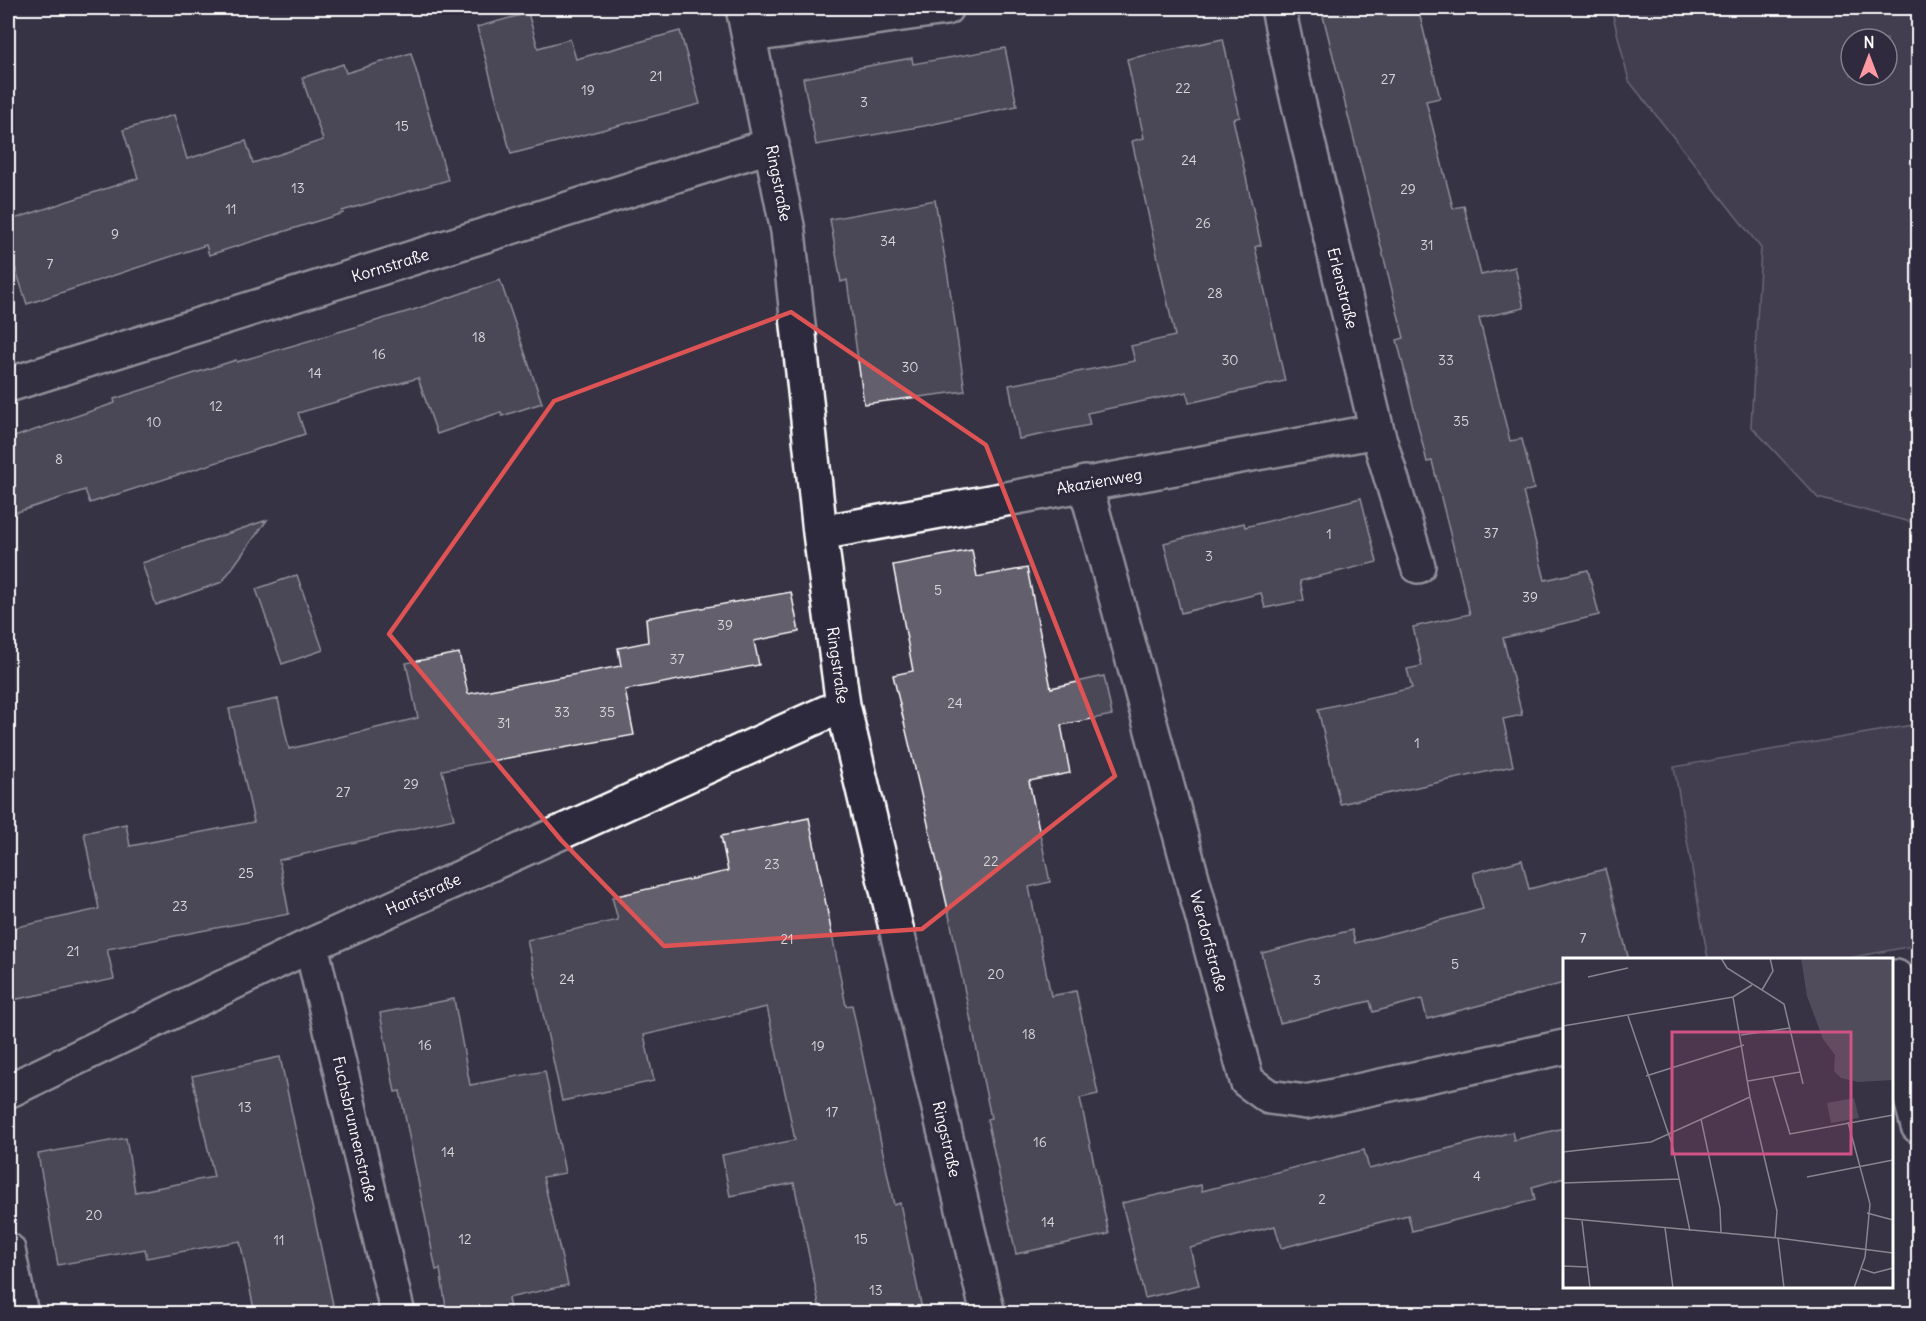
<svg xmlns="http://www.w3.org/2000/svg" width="1926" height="1321" viewBox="0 0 1926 1321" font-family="Delius,sans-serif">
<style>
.green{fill:#514c5c;stroke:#a8a6ae;stroke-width:1.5;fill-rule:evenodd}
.building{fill:#635f6d;stroke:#fff;stroke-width:1.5}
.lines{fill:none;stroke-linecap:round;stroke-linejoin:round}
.minor-casing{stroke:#fff;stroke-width:38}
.minor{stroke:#2f2a3d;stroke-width:33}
.marked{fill:none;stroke:#de5353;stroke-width:4.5;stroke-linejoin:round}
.labels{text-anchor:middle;stroke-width:6;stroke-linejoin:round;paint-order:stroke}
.number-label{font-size:14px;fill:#d8d7da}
.street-label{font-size:16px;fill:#fff;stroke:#2f2a3d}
.inset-road{fill:none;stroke:#87858f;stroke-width:1.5}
.view{fill:#d15284;fill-opacity:0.15;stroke:#d15284;stroke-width:3}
.inset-edge{fill:none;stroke:#fff;stroke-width:3}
</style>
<rect width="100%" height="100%" fill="#373345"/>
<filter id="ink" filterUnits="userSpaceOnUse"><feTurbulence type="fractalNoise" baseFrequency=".0167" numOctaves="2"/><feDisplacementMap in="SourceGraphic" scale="12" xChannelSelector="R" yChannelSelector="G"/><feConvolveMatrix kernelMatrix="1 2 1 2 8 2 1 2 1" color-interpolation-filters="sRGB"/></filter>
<g filter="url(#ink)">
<path class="green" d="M 1611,8 L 1918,8 L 1918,524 L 1818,498 L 1751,426 L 1761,248 L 1629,81 ZM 1851,39 L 1887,39 L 1887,75 L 1851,75 Z
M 1918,724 L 1918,945 L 1844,959 L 1708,959 L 1674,767 Z"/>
<path class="building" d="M 1321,8 L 1418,8 L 1440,98 L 1426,101 L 1453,208 L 1464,206 L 1481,275 L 1515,267 L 1524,308 L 1479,318 L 1510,441 L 1522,439 L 1534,489 L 1523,492 L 1545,580 L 1588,570 L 1599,615 L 1503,638 L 1522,715 L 1503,719 L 1513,766 L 1340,804 L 1318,709 L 1412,688 L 1407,669 L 1422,666 L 1413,627 L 1470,614 L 1432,461 L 1427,462 L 1397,340 L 1404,338 Z
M 528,13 L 538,48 L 570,39 L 576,59 L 680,31 L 700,104 L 511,154 L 477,27 Z
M 1223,39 L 1240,117 L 1233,119 L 1261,245 L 1255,247 L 1285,381 L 1189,403 L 1187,392 L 1087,413 L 1090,425 L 1019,439 L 1009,385 L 1135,361 L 1131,346 L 1175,336 L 1132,141 L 1144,138 L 1127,59 Z
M 1005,48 L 1017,106 L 924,126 L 816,145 L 803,78 L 912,58 L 913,64 Z
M 411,53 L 448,180 L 342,211 L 343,213 L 209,255 L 206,245 L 27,304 L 8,246 L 8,221 L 138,178 L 123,130 L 174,115 L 187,159 L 246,141 L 253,163 L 323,140 L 302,78 L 343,64 L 346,73 Z
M 935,200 L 948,276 L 965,391 L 864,404 L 847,280 L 841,282 L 830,219 Z
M 500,280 L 542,403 L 502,416 L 501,412 L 437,434 L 418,378 L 298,413 L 305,434 L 90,503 L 85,490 L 8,515 L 8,439 L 115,403 L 114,399 L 236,360 L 237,362 L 413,310 Z
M 1361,498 L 1377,562 L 1300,581 L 1304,600 L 1265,608 L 1261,593 L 1181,613 L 1164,543 L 1244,523 L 1245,527 Z
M 267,520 L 222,582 L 156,605 L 142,563 Z
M 972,550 L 977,577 L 1027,568 L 1051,688 L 1104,676 L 1112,715 L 1061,725 L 1070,773 L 1029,781 L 1050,882 L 1029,887 L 1051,996 L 1076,991 L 1098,1094 L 1080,1098 L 1109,1234 L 1016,1254 L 987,1119 L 991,1118 L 947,905 L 893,675 L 913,671 L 893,565 Z
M 297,575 L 323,650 L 282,664 L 256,589 Z
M 791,592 L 799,632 L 754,641 L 759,665 L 625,690 L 634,735 L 442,770 L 454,819 L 279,860 L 289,914 L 107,949 L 114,979 L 8,1001 L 8,929 L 99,909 L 84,833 L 126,824 L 130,846 L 254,822 L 229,709 L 278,699 L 289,749 L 418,718 L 406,663 L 459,653 L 468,694 L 621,666 L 618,648 L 648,642 L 646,618 Z
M 809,818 L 846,1006 L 852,1005 L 894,1205 L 900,1203 L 923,1314 L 821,1314 L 794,1183 L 730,1196 L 722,1155 L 795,1140 L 767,1007 L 644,1035 L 654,1081 L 562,1101 L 527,940 L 618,920 L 612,897 L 728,871 L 721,836 Z
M 1522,860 L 1529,889 L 1605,869 L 1629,960 L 1564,960 L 1564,983 L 1427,1019 L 1422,999 L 1373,1012 L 1370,1001 L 1280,1023 L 1262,953 L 1352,930 L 1355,943 L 1483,909 L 1473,873 Z
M 454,999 L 470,1085 L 545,1071 L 565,1173 L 543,1177 L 568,1285 L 508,1298 L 511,1314 L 447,1314 L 440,1269 L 436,1270 L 400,1091 L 395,1092 L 380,1013 Z
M 280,1057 L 335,1314 L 255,1314 L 240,1241 L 147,1258 L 145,1249 L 58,1265 L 38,1154 L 126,1138 L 135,1192 L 214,1177 L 192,1076 Z
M 1564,1128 L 1564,1178 L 1532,1187 L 1535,1200 L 1412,1231 L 1408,1215 L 1281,1248 L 1275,1226 L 1190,1248 L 1199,1285 L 1145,1298 L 1122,1203 L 1201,1185 L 1202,1191 L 1364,1150 L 1369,1169 L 1512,1132 L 1514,1140 Z"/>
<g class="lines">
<g class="minor-casing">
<path id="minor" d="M 743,8 L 788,231 L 820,533 L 843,705 L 988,1314
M 1278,8 L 1296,92 L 1377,431 L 1418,566
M 750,35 L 946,8
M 8,385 L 772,145
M 1085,483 L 1247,1081 L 1269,1097 L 1306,1102 L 1564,1047
M 820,533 L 1377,431
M 311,945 L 398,1314
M 1896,977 L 1901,1061 L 1918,1126
M 8,1091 L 311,945 L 843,705
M 8,1250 L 21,1314"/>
</g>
<use href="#minor" class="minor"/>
</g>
</g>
<path d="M0 0H1926V1321H0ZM 791,312 L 986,445 L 1115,776 L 922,929 L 664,946 L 561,840 L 389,634 L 554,401 Z" fill="#373345" fill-opacity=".55" fill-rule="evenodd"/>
<path class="marked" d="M 791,312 L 986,445 L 1115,776 L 922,929 L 664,946 L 561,840 L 389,634 L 554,401 Z"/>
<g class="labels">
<g class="number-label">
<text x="656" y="81">21</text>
<text x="1388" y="84">27</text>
<text x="1183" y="93">22</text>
<text x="588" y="95">19</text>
<text x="864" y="107">3</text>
<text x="402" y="131">15</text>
<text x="1189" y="165">24</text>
<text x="298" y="193">13</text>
<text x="1408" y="194">29</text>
<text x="231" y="214">11</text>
<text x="1203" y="228">26</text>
<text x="115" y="239">9</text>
<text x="888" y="246">34</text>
<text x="1427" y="250">31</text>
<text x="50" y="269">7</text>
<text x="1215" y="298">28</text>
<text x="479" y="342">18</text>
<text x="379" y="359">16</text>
<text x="1230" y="365">30</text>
<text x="1446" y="365">33</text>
<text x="910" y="372">30</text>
<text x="315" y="378">14</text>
<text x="216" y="411">12</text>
<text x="1461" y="426">35</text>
<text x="154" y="427">10</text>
<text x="59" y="464">8</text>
<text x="1491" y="538">37</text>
<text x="1329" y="539">1</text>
<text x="1209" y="561">3</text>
<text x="938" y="595">5</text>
<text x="1530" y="602">39</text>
<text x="725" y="630">39</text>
<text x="677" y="664">37</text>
<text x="955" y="708">24</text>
<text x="562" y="717">33</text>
<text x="607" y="717">35</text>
<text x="504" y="728">31</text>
<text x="1417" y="748">1</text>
<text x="411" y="789">29</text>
<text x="343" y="797">27</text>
<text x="991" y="866">22</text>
<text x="772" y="869">23</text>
<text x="246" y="878">25</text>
<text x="180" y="911">23</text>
<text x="1583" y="943">7</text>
<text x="787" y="944">21</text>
<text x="73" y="956">21</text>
<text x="1455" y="969">5</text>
<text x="996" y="979">20</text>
<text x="567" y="984">24</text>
<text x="1317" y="985">3</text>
<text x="1029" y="1039">18</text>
<text x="425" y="1050">16</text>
<text x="818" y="1051">19</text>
<text x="245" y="1112">13</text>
<text x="832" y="1117">17</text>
<text x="1040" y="1147">16</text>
<text x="448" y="1157">14</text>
<text x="1477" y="1181">4</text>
<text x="1322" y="1204">2</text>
<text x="94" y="1220">20</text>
<text x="1048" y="1227">14</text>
<text x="465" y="1244">12</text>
<text x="861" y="1244">15</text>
<text x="279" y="1245">11</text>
<text x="876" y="1295">13</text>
</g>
<g class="street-label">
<text transform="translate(779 183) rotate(79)" y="6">Ringstraße</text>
<text transform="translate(390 265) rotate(-17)" y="6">Kornstraße</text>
<text transform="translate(1343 288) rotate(76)" y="6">Erlenstraße</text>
<text transform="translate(1099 481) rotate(-10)" y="6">Akazienweg</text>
<text transform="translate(838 665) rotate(82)" y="6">Ringstraße</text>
<text transform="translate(423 894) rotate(-24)" y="6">Hanfstraße</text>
<text transform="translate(1209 941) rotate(75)" y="6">Werdorfstraße</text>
<text transform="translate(355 1129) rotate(77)" y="6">Fuchsbrunnenstraße</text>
<text transform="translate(947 1139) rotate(77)" y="6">Ringstraße</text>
</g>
</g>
<g transform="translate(1563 958)">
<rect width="330" height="330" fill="#373345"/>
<path d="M 238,0 L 330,0 L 330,122 L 295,124 L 278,120 L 271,113 L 272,97 L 260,81 L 244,38 ZM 291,140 L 296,160 L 268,165 L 264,145 Z" fill="#514c5c"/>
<path class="inset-road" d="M 158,0 L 164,10 L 221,46 L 240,126M 25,19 L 65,10M 199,32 L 210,13 L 207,0M 170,39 L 187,139 L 214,253 L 212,280M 65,58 L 109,186 L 127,273M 0,68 L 170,39 L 189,27M 178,77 L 227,70M 83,118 L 181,87M 210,119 L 227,176 L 330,157M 185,123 L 237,114M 138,161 L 157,250 L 158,275M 285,164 L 307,246 L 302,299 L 291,330M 0,194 L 88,184 L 187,139M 244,219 L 330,202M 0,225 L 116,221M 304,255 L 330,262M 0,260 L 215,280 L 330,295M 19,263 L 27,330M 102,270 L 110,330M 215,280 L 221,330M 0,308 L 24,309M 299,311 L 311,315 L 330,310"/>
<path class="view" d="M 109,74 L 288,74 L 288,196 L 109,196 Z"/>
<rect width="330" height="330" class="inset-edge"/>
</g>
<rect width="1926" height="1321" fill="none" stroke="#2f2a3d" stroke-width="30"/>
<rect x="15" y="15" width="1896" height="1291" fill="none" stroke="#fff" stroke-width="2" filter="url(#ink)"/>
<g transform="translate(1869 57)"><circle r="28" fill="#2f2a3d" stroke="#827f8b" stroke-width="1.5"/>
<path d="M0-4.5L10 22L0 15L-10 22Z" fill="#ff9aa2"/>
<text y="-9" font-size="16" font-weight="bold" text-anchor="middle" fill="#ffffff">N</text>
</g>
</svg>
